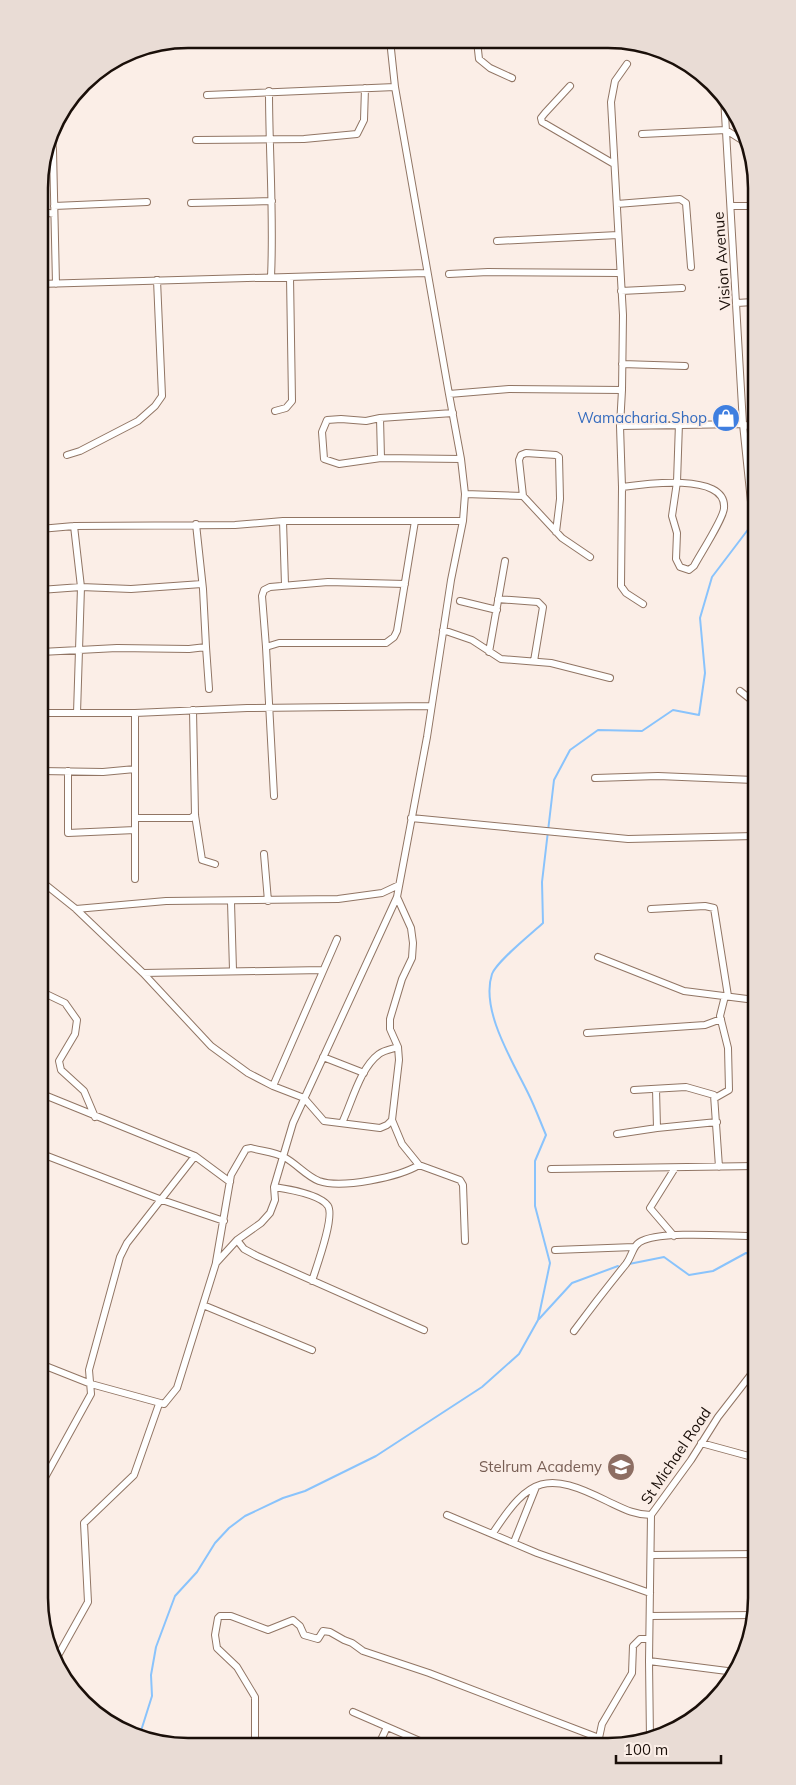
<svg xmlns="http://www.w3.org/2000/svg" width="796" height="1785" viewBox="0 0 796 1785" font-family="Mulish,sans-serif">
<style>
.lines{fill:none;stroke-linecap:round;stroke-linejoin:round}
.stream{stroke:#89c3fc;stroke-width:2}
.street-casing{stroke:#917564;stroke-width:8}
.street{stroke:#fff;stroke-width:6}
.labels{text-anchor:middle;stroke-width:4;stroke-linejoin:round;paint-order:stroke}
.street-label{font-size:15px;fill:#1a0f09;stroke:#fbeee7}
.shop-label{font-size:15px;fill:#366cbe;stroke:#fbeee7;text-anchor:end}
.education-label{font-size:15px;fill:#785e54;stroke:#fbeee7;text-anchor:end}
.rim{fill:none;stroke:#1a0f09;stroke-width:2.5}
</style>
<rect width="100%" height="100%" fill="#fbeee7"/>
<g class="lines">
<path class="stream" d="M 629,1264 L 664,1257 L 689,1275 L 713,1271 L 746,1253 L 756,1256
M 539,1319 L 572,1283 L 618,1266
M 140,1734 L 152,1696 L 151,1675 L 156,1647 L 175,1596 L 197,1572 L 215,1543 L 229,1528 L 245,1516 L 283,1498 L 305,1491 L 376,1456 L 482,1387 L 519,1354 L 538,1320 L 550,1263 L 535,1206 L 535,1161 L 546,1135 C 540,1121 535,1107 528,1093 C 513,1062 480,1010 492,974 C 497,961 531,934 543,923 L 542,882 L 554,780 L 570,750 L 598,730 L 642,731 L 673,710 L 699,715 L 705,673 L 700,618 L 712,577 L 753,523"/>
<g class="street-casing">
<path id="street" d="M 184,40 L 186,40
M 390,40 L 395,87 L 449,394 L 509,389 L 622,390 L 620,426 L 743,424 L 753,428
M 477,41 L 479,59 L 490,68 L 512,78
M 238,43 L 294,42 L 297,39
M 330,43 L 364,40
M 570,86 L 545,113 L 541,118 L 542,122 L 614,164
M 269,91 C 269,153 274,215 271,277
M 207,95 L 395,87
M 724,97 L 743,424 L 753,521
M 52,131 L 52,141
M 642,134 L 726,130 L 751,146
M 196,140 L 304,139 L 357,134 L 364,120 L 365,88
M 49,142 L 52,141 L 53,150 L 56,284
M 191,203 L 272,201
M 617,204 L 680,199 L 686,203 L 691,267
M 54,206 L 147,202
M 731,206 L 752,206
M 39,211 L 54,214
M 497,241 L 618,235
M 449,274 L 488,272 L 620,273
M 39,284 L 426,273
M 621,291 L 682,288
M 737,303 L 753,302
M 622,364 L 685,366
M 622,390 L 623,315 L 611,102 L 615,81 L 627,64
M 275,411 L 286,408 L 292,401 L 290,277
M 453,413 L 380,418 L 366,421 L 341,419 L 327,420 L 322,432 L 324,459 L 339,464 L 381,458 L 461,459
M 380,418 L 381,458
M 620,426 L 622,487
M 67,455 L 80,451 L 138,421 L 155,406 L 162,396 L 157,280
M 465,494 L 523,496 L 562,538 L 590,557
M 523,496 L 519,460 L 521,455 L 526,453 L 556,455 L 559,457 L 560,499 L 556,532
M 283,521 L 285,585
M 196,524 L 203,589 L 206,647
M 40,529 L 74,526 L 235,525 L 283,521 L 463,521
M 40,590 L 81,587 L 74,526
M 498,599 L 538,602 L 543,607 L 534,661
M 460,601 L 497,610
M 643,604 L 626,593 L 621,586 L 622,487 C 643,484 727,472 724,508 C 724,518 699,556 694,566 L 689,570 L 680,567 L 676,559 L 677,533 L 672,516 L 677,482 L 679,423
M 443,630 L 472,640 L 501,659 L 551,663 L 610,678
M 266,647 L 262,596 L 264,590 L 270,587 L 328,582 L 405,584
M 41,652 L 117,648 L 189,649 L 206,647 L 209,689
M 489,652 L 505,561
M 740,691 L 754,702
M 193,710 L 195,815 L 202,860 L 215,864
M 41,713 L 135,713 L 247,708 L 431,706
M 77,713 L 81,587 L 131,589 L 202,584
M 41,771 L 103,772 L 135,769
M 68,771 L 68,833 L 135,830 L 135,713
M 595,778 L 658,776 L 754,780
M 274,796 L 266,647 L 279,643 L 386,643 L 394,637 L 397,631 L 415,521
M 135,818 L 191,818 L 195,815
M 411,818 L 628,839 L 754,836
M 135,830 L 135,879
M 264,854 L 268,901
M 41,881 L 76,909 L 143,973 L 211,1046 L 248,1073 L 273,1086 L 304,1098 L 324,1121 L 380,1128 L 387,1125 L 392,1120 L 399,1060 L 398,1047 L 390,1029 L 390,1019 L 402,979 L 412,958 L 413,943 L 411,928 L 397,897
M 231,902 L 233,970
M 76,909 L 166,901 L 338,899 L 382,893 L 399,885
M 651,909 L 705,906 L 714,908 L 728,996
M 598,957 L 684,991 L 755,1000
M 143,973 L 323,970
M 42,992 L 65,1003 L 77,1020 L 75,1034 L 59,1061 L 61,1070 L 84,1091 L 95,1117
M 587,1033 L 705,1025 L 721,1019
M 323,1057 L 364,1073
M 273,1086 L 337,939
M 656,1089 L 657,1128 L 717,1122
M 634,1090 L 686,1087 L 714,1095 L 719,1167
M 42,1094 L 195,1156 L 230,1182
M 715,1098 L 729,1090 L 728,1048 L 720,1016 L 725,996
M 392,1120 L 402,1144 L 419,1165 L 460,1180 L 463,1185 L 465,1241
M 342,1123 C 352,1102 360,1068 379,1054 C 384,1050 392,1049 398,1047
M 617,1134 L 657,1128
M 42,1154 L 162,1200 L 224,1221
M 551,1169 L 755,1166
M 274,1187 C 287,1189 320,1194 328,1206 C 335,1217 316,1268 312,1281
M 674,1236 L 650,1208 L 675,1168
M 237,1240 L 244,1249 L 257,1256 L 424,1330
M 555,1250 L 634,1247
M 216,1262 L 231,1175 L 246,1149 L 251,1148 C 261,1151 275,1152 284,1157 C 297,1164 306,1176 319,1181 C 342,1189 399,1177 419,1165
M 203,1305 L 312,1350
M 574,1331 C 591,1308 608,1286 626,1264 C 633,1255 632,1244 644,1240 C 667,1231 728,1236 756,1236
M 43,1365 L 91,1384 L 164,1404 L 177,1388 L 216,1263 L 237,1240 L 261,1223 L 270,1213 L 275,1200 L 274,1187 L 293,1123 L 397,897 L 427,737 L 451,580 L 463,521 L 465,494 L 461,459 L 449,394
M 701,1443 L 756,1458
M 43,1481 L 91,1394 L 89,1370 L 120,1257 L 127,1243 L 195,1156
M 447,1515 L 537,1553 L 650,1593
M 493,1533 C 530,1476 547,1471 607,1501 C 622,1508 634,1515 651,1515
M 514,1542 L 536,1487
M 651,1555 L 757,1554
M 650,1616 L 755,1615
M 55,1661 L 88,1602 L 84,1523 L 134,1475 L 159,1404
M 649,1661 L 650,1740
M 735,1672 L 649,1661 L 651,1515 L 691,1460 L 718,1417 L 756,1368
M 353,1712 L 422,1742
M 380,1742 L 387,1727
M 255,1743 L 255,1697 L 237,1667 L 217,1648 L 215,1635 L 218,1618 L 220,1616 L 231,1616 L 268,1630 L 293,1620 L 300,1626 L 304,1635 L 318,1639 L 323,1631 L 330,1632 L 344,1640 L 352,1643 L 363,1651 L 429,1673 L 599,1738 L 602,1724 L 632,1673 L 633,1646 L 640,1639 L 649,1639"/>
</g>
<use href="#street" class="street"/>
</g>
<defs>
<g id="shop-disc" transform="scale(1.4375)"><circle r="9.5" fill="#3f7fe0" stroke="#fbeee7"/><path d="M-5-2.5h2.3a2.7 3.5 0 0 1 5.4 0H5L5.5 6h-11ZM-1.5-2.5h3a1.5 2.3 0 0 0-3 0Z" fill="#fff"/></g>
<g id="school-disc" transform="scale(1.4375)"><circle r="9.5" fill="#8d6e63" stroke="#fbeee7"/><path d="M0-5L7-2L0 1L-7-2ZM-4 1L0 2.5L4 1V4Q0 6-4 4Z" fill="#fff"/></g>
</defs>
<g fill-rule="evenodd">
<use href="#shop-disc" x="726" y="418"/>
<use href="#school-disc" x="621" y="1467"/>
</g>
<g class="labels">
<g class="street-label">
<text transform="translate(722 261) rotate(-94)" y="5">Vision Avenue</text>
<text transform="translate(676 1456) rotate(-56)" y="5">St Michael Road</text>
</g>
<g class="shop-label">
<text x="707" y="423">Wamacharia Shop</text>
</g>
<g class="education-label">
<text x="602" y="1472">Stelrum Academy</text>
</g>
</g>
<path d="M0 0H796V1785H0ZM188 48H608A140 140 0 0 1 748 188V1598A140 140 0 0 1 608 1738H188A140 140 0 0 1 48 1598V188A140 140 0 0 1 188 48Z" fill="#e9dcd5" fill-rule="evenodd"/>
<path class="rim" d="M188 48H608A140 140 0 0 1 748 188V1598A140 140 0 0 1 608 1738H188A140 140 0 0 1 48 1598V188A140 140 0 0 1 188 48Z"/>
<path d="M616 1755v8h105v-8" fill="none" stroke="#1a0f09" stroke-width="2.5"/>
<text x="624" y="1755" font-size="15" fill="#1a0f09" stroke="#fbeee7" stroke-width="4" paint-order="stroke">100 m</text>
</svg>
